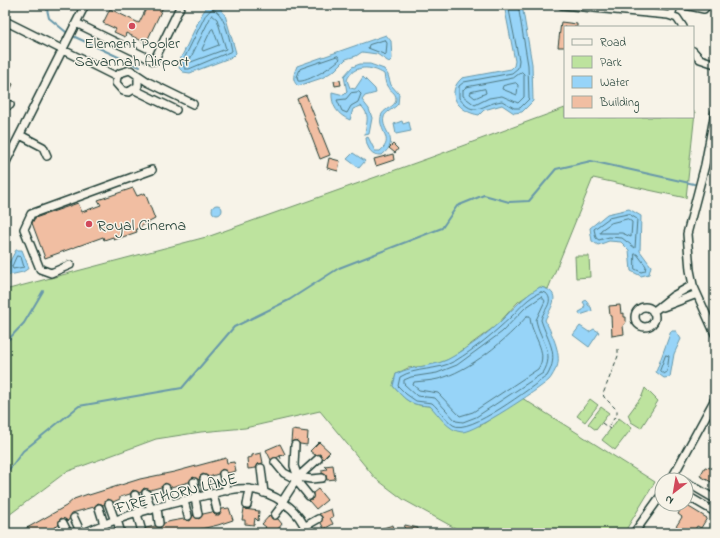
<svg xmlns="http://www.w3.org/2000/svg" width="720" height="538" viewBox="0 0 720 538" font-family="'Indie Flower',sans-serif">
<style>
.green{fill:#bde39e;stroke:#6e9069}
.water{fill:#97d4f8;stroke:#6798aa}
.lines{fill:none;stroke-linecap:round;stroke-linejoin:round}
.shore{stroke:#4f7982;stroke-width:1}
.stream{stroke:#6798aa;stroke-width:2}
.canal{stroke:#97d4f8;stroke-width:6}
.building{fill:#f1bea2;stroke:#1f3d34}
.minor-casing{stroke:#1f3d34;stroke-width:10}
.path{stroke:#1f3d34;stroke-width:1;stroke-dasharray:4 3;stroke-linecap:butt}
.minor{stroke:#f7f3e8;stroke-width:7}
.poi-dot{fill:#d1495b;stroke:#f7f3e8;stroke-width:1.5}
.labels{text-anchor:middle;stroke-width:3;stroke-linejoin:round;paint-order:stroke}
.poi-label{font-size:16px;fill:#1f3d34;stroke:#f7f3e8}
.street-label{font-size:16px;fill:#1f3d34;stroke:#f7f3e8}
</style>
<rect width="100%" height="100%" fill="#f7f3e8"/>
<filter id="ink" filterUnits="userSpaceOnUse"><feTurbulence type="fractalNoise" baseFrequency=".025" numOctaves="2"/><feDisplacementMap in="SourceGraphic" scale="8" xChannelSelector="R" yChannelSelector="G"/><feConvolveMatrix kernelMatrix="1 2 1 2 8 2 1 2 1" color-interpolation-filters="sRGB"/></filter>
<g filter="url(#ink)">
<path class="green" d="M 565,108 L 565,117 L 693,117 L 693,112 L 695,112 L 686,198 L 593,178 L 548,289 L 540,287 L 518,302 L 497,325 L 452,358 L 435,365 L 408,368 L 396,374 L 393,386 C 406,401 410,405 430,406 L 439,415 L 480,426 L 522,398 L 655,482 L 624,533 L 464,533 L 404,500 L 375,478 L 320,411 L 245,428 L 201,432 L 156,439 L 66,472 L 5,518 L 5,290 L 210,236 L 432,157 Z
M 575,256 L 589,256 L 590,277 L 576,278 Z
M 645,388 L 658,401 L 641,428 L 631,422 L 628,415 L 642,396 Z
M 590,399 L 598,405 L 585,422 L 577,416 Z
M 601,407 L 609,413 L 596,430 L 588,424 Z
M 619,418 L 632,428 L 615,450 L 602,440 Z"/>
<path class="water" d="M 504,5 L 522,5 L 532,64 L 533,101 L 522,112 L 514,113 L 502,105 L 484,110 L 479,115 C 459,112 444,94 462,78 L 511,69 L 514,66 L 515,61 Z
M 211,6 L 220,8 L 225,15 L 236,53 L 232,57 L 190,73 L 183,72 L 179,68 L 180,60 L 202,14 L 206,8 Z
M 386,35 L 391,41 L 392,59 L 389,62 L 377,54 L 362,52 L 356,56 L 346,59 L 335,70 L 322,78 L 298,86 C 291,80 294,74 297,66 Z
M 360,64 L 370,64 L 384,69 L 388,75 L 391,85 L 399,94 L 398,104 C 394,109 385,112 384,117 C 380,131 402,139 382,155 C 371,156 367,148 366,138 L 368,137 L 375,151 L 380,151 C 395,139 378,131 381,117 C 382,108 396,108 396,99 C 396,92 390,91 387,86 C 385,83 385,78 384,74 C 372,66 353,64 347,80 L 350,88 L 355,89 L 363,77 L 375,89 L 376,93 L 365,96 L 362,100 L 369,109 L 372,118 L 369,134 L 365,135 C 366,123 371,115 361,106 L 353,109 L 350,120 C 338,115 331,106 332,92 L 344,95 L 347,92 L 344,76 L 352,67 Z
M 402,121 L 403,124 L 409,122 L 411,131 L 396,134 L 394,124 Z
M 353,153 L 365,161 L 359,168 L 347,159 Z
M212 210a5 5 0 1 1 10 0a5 5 0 1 1-10 0Z
M 629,209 L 641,216 L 640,251 L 651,266 L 649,274 L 641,276 L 631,271 L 629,250 L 621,242 L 609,241 L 598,245 L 592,241 L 590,228 L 607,214 Z
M 16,250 L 22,250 L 29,268 L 23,272 L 5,276 L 5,270 Z
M 540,287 C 564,292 551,307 545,320 C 551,332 562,353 557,367 C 555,370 552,377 549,380 C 538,390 475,432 462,432 C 448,431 439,415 430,406 C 410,405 406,401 393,386 L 396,374 C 415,364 436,368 454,356 C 471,346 487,334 501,321 C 514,308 524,296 540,287 Z
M 586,300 L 588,302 L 588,305 L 591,307 L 592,311 L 580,315 L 579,312 L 583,310 L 585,305 L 583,302 Z
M 580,326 L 589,332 L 594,329 L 599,332 L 589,347 L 573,335 Z
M 671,331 L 676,331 L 681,339 L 674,354 L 670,377 L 664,378 L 656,372 Z"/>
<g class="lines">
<path class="shore" d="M 508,5 L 519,60 L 518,68 L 512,73 L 464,82 L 459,86 L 459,98 C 475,119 481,104 502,101 L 514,108 L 520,108 L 529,99 L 528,65 L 518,5
M 212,9 C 224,11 230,40 232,51 L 189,69 L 185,69 L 183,65 L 183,61 L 205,16 Z
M 212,15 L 217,19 L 226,49 L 191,62 L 190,60 Z
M 213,29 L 219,45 L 203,51 L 202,49 L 211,30 Z
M 385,40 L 387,43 L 386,55 L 368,48 L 369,45 Z
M 338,56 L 340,59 C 333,66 307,83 298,81 L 297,77 L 300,69 Z
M 522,72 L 524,74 L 524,97 L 518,103 L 502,96 L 489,98 L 475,105 L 463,96 L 463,90 L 466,87 L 513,78 Z
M 516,83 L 518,85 L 517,95 L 502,89 L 503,86 Z
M 485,89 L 486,93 L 475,98 L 470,94 L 471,92 Z
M 359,92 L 361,94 L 358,102 L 351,106 L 347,113 L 342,111 L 337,100 L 346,99 L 351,93 Z
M 629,214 L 637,219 L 635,248 L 622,238 L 609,237 L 599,240 L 596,238 L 594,229 L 609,218 Z
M 628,219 L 632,222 L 631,237 L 622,233 L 600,233 L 601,230 L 611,223 Z
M 635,254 L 637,254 L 646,266 L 645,271 L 641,272 L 635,269 Z
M 17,256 L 21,257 L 24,267 L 13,269 L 12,267 Z
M 541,292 L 546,293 C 555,302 543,310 541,320 C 548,342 560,354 547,376 C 531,387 469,436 453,425 C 446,420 439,409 432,403 L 416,401 L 406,394 L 398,386 L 400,377 C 416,367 437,371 455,361 C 475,349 494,333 511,317 C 521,307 527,298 541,292 Z
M 542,297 L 545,301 L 536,320 C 540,341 556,352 543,373 L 476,417 L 463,422 L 456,421 L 435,398 L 417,396 L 404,384 L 404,380 L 411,377 L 437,373 L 457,365 L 502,332 L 525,308 Z
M 527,316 L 530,316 C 530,335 550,351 538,369 L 473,412 L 460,416 L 438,393 L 419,390 L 413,385 L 414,382 C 422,381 430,381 438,379 C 468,372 508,339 527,316 Z
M 666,355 L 669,356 L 667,372 L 664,374 L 660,371 Z"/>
<path class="stream" d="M 46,5 L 49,18 L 66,32
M 75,37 L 140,67
M 5,343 L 24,323 L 43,291
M 5,475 L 23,451 L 79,406 L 182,388 L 234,327 L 289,300 L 339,268 L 442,228 L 457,206 L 484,195 L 509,202 L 529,201 L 556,169 L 591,161 L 694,184"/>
<path class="canal" d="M 712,193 L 715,194"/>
</g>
<path class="building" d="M 148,5 L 164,5 L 146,43 L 126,33 L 125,37 L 114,32 L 116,29 L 103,23 L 110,9 L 139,23 Z
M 561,22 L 577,24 L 577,27 L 565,27 L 565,47 L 558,47 Z
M 5,80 L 13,84 L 7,98 L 5,98 Z
M 340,80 L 341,85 L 335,86 L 334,81 Z
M 306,95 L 330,155 L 320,159 L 297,99 Z
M 393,144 L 398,149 L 395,153 L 389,148 Z
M 393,154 L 394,160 L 376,166 L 374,159 Z
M 329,158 L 340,161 L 338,171 L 327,168 Z
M 133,188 L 137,196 L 145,193 L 155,219 L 136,229 L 137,232 L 114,240 L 113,237 L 104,240 L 103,237 L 45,258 L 32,223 L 35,218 L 78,203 L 82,212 L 101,205 L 98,200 Z
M 620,305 L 621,314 L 624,313 L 624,317 L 626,317 L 626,322 L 623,326 L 624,334 L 612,336 L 611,316 L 610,316 L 609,306 Z
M 292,430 L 308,432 L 307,445 L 300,444 L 296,440 L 291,442 Z
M 319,442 L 330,452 L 323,459 L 320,454 L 315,455 L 310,451 Z
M 280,444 L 285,454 L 271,460 L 266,450 Z
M 261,453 L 263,463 L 258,464 L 256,468 L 248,469 L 247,458 L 252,457 L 252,455 Z
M 226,458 L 227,463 L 234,462 L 236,471 L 228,473 L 222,469 L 218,474 L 209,477 L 203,474 L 200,476 L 199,480 L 193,477 L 189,482 L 171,487 L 165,483 L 161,487 L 150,490 L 144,488 L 140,493 L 133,490 L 130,494 L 120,497 L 120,499 L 113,502 L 107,499 L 104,505 L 98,503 L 94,507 L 72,513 L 68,521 L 61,518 L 59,521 L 59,525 L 45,533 L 18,533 L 66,506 L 74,499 L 88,494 L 89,495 L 140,479 L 174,472 Z
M 715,458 L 715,484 L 700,476 L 705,467 L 710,468 Z
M 333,465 L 335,479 L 327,480 L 326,475 L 322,473 L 322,470 L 327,469 L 324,466 Z
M 318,489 L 327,500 L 316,509 L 309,501 L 312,500 L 313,493 Z
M 684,504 L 707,518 L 701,528 L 697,526 L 693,533 L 672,533 L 682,517 L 678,514 Z
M 229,508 L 233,520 L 218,525 L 184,533 L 131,533 L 137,530 L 143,533 L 146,528 L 155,526 L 160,528 L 164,523 L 172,521 L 184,519 L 190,521 L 193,515 L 199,519 L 203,514 L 212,512 L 215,515 L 219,515 L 222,509 Z
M 244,509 L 259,511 L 258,521 L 255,518 L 254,525 L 245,524 L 245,520 L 242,520 Z
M 331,509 L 333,517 L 330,518 L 333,524 L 324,529 L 321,523 L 322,517 L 319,514 Z
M 270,515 L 272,519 L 278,519 L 282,524 L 275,533 L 270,531 L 266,533 L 263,531 L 266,527 L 262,524 Z
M 393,525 L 395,533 L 371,533 L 370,532 Z
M 405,525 L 418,528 L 417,533 L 403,533 Z"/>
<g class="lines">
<g class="minor-casing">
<path id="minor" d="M 562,5 L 668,15 L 677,18 L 683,27
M 685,5 L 704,9 L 707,5
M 671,16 L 674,5
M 5,21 L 117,77
M 76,23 L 154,61 L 181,5
M 693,51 L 700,59 L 715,64
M 138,77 L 138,86 L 129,92 L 123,91 L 116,83 L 117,77 L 120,73 L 130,70 L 148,82 L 193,104
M 135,90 L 176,110
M 5,103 L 10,105
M 715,112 L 705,165 L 687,234 L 690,270 L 693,285 L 715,334
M 20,135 L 43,147 L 47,156
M 5,164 L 85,5
M 70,265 L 51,273 L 40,269 L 24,229 L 31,214 L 152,170
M 663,307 L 697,294
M635 317a10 10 0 1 1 20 0a10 10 0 1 1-20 0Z
M 653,312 L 673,296 L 693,285
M 295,445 L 294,466 L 298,477
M 275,462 L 284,473 L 296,479
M 261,468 L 264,493
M 223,474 L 227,491
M 298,477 L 311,479 L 322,478
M 204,479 L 208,495
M 296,480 L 309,496
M 671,480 L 715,399
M 194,482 L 197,497
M 686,482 L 715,499
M 166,488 L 170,504
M 146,493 L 151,510
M 213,494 L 217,510
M 135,495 L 140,513
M 686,495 L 715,512
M 195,498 L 198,514
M 184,501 L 188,516
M 282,502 L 298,477 L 318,459
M 109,504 L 115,521
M 247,505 L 250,489
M 99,508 L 104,524
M 157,508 L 159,523
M 137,514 L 141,528
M 275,515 L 284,503
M 74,518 L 81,533
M 117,520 L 121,533
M 63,523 L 68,533
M 304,527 L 318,519
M 84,533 C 122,515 165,505 207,495 C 219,492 237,487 249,489 C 273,492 300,509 307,533
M 634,533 L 662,494"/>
</g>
<path class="path" d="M 602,423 L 610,429
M 609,426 L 617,414 L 617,410 L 604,397 L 603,394 L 618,356 L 618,349
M 280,455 L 281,459"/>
<use href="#minor" class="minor"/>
</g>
</g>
<g class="poi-dot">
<circle cx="132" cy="26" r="4"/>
<circle cx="89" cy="224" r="4"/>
</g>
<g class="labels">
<g class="poi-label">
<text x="132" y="48">Element Pooler<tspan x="132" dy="18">Savannah Airport</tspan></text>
<text x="97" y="230" text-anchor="start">Royal Cinema</text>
</g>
<g class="street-label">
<text transform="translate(176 492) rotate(-14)" y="6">FIRE THORN LANE</text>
</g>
</g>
<rect width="720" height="538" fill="none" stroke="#f7f3e8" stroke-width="20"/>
<rect x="10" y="10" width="700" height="518" fill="none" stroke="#1f3d34" stroke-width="1.5" filter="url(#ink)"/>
<rect x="564" y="26" width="130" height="92" fill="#f7f3e8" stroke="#a1aaa0"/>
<rect x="572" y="39" width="20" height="6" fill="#f7f3e8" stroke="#a1aaa0"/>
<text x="600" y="46" font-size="12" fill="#1f3d34">Road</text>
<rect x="572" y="56" width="20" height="12" fill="#bde39e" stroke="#a1aaa0"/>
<text x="600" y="66" font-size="12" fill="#1f3d34">Park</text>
<rect x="572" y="76" width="20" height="12" fill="#97d4f8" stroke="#a1aaa0"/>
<text x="600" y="86" font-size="12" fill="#1f3d34">Water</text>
<rect x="572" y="96" width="20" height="12" fill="#f1bea2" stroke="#a1aaa0"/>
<text x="600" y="106" font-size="12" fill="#1f3d34">Building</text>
<g transform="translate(674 492) rotate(211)"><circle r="19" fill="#f7f3e8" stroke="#a1aaa0"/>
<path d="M0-3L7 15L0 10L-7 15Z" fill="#d1495b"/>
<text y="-6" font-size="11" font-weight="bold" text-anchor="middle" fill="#1f3d34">N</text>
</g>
</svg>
